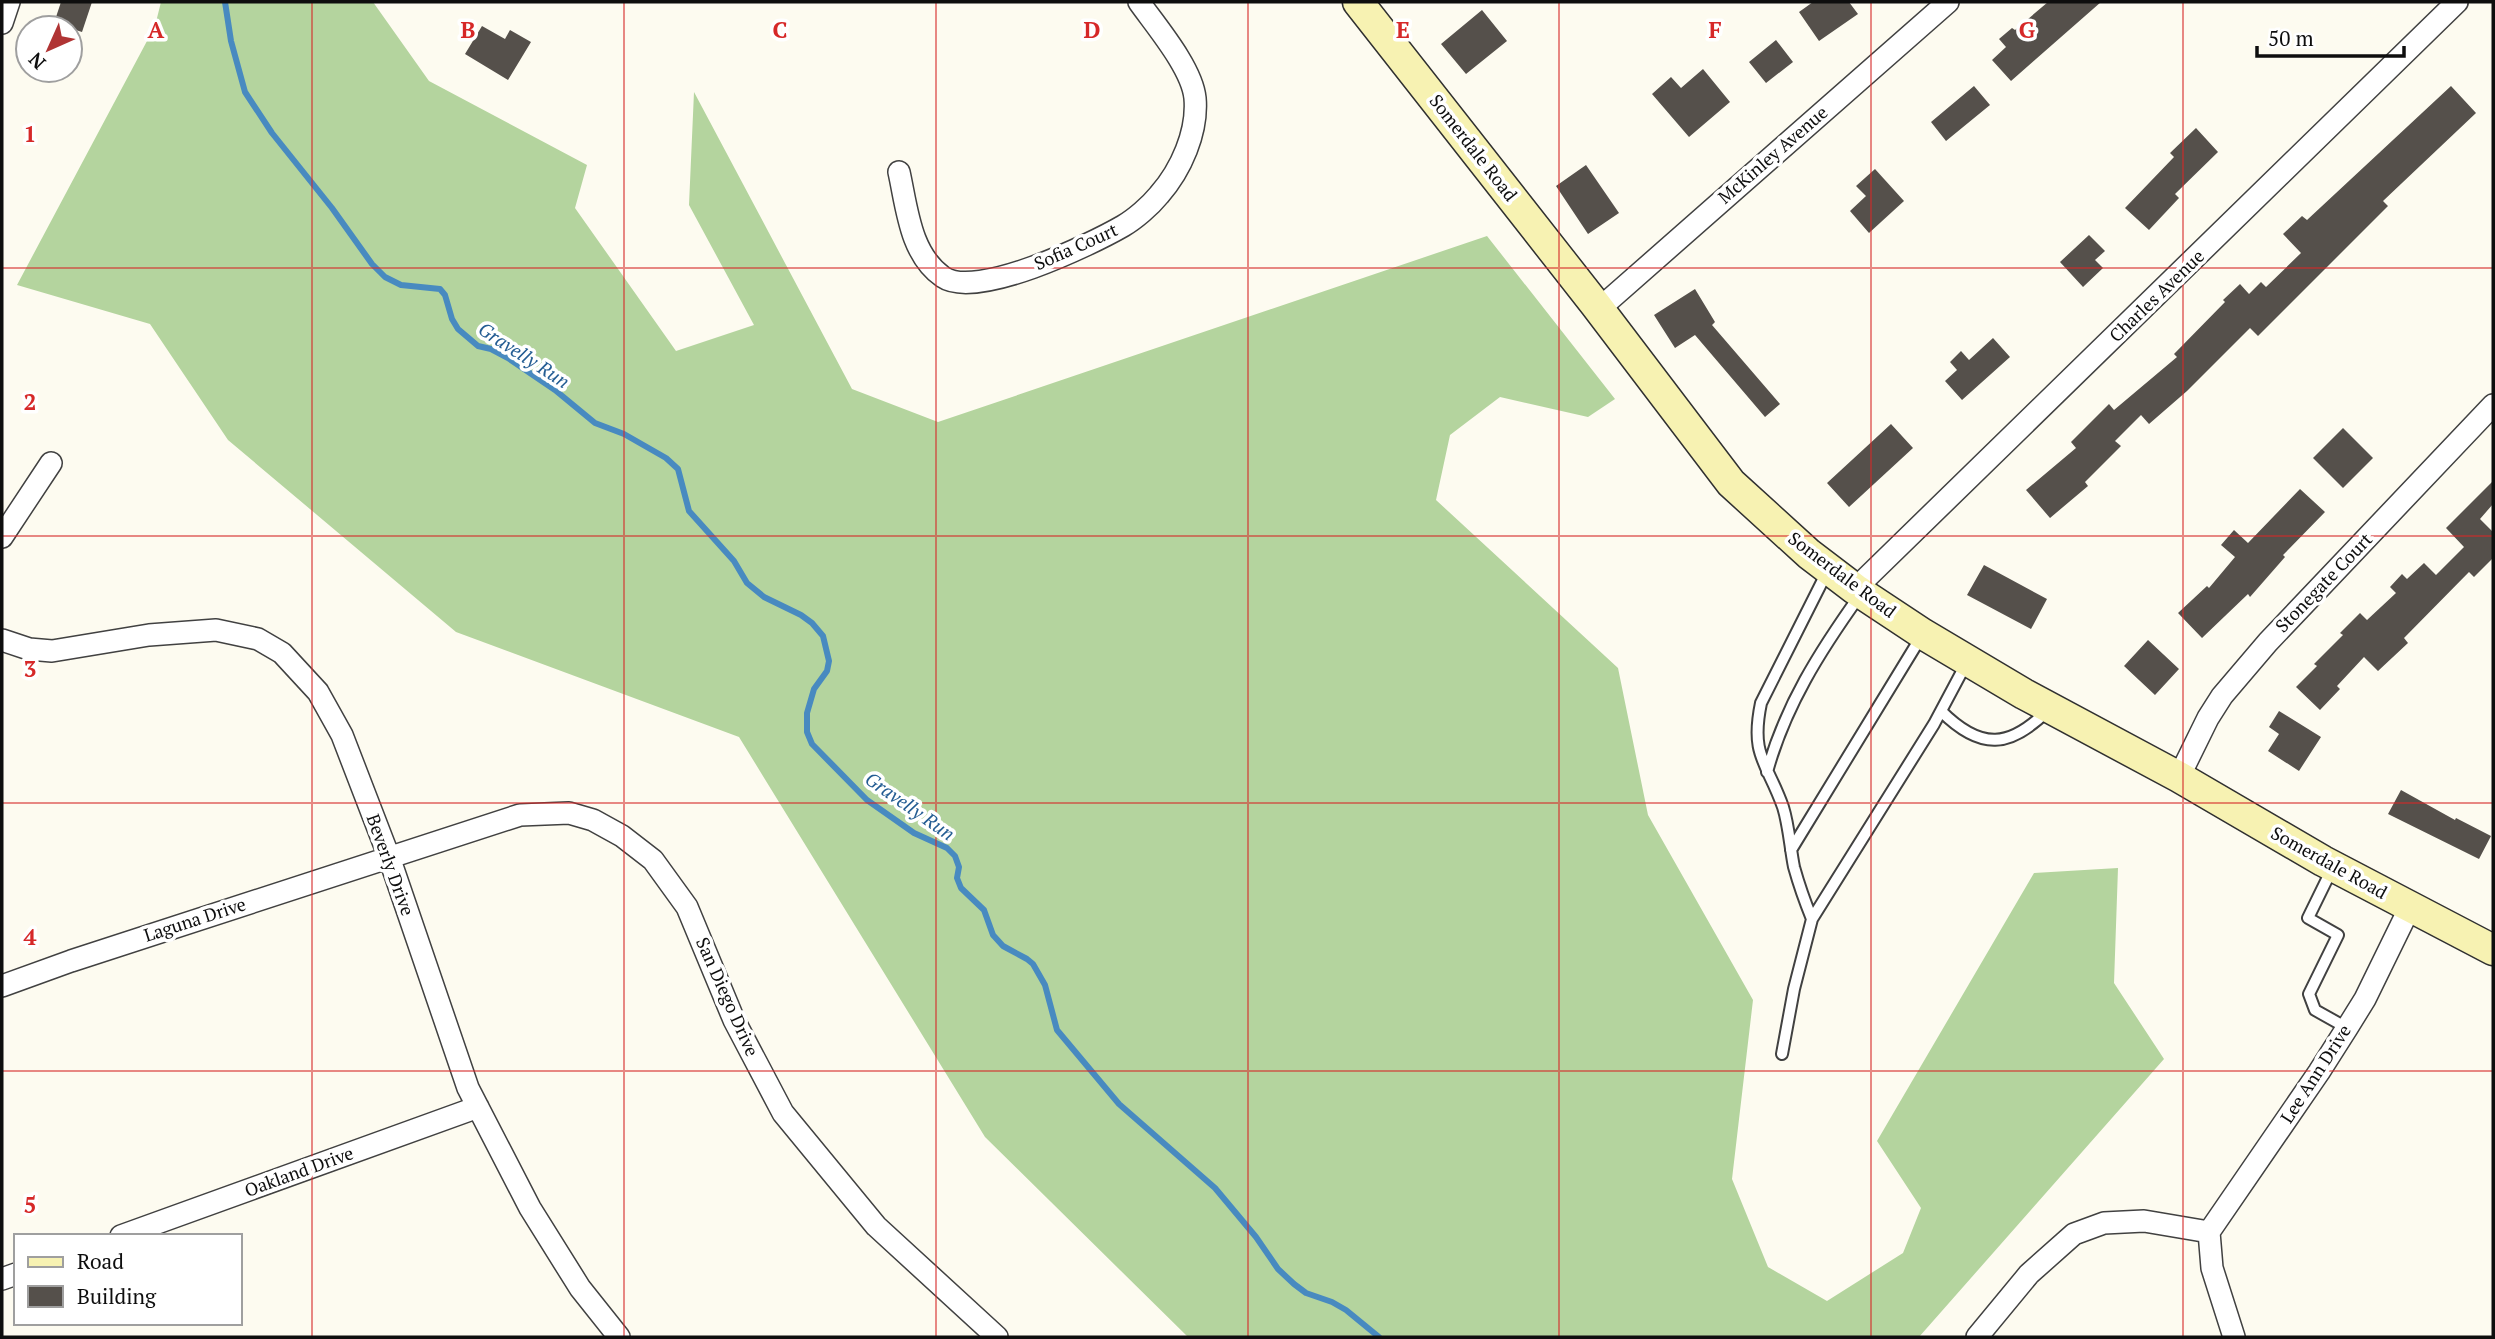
<svg xmlns="http://www.w3.org/2000/svg" width="2495" height="1339" viewBox="0 0 2495 1339" font-family="'PT Serif',serif">
<style>
.forest{fill:#b4d49e}
.lines{fill:none;stroke-linecap:round;stroke-linejoin:round}
.stream{stroke:#488ac0;stroke-width:6}
.building{fill:#55504b}
.service-casing{stroke:#414141;stroke-width:14}
.minor-casing{stroke:#414141;stroke-width:24}
.secondary-casing{stroke:#303030;stroke-width:33}
.service{stroke:#fff;stroke-width:10}
.minor{stroke:#fff;stroke-width:21}
.secondary{stroke:#f7f2b2;stroke-width:30}
.grid{fill:none;stroke:#d62828;stroke-width:2;stroke-opacity:0.55}
.labels{text-anchor:middle;stroke-width:7;stroke-linejoin:round;paint-order:stroke}
.street-label{font-size:18px;fill:#0e0e0e;stroke:#fff}
.water-label{font-size:19px;font-style:italic;fill:#245d93;stroke:#fff}
.grid-label{font-size:23px;text-anchor:middle;font-weight:bold;fill:#d62828;stroke:#fff;stroke-width:7;stroke-linejoin:round;paint-order:stroke}
</style>
<rect width="100%" height="100%" fill="#fdfbf0"/>
<path class="forest" d="M 161,2 L 373,2 L 429,81 L 587,165 L 575,208 L 676,351 L 754,325 L 689,205 L 694,92 L 852,389 L 938,422 L 1487,236 L 1615,399 L 1588,417 L 1500,397 L 1450,435 L 1436,500 L 1618,668 L 1648,815 L 1753,1000 L 1732,1179 L 1768,1267 L 1827,1301 L 1903,1253 L 1921,1208 L 1877,1141 L 2034,873 L 2118,868 L 2114,983 L 2164,1059 L 1919,1337 L 1188,1337 L 985,1137 L 739,737 L 456,632 L 228,440 L 150,324 L 17,285 L 155,26 Z"/>
<g class="lines">
<path class="stream" d="M 225,2 L 231,41 L 245,92 L 272,133 L 332,208 L 372,264 L 385,277 L 401,285 L 440,289 L 445,295 L 452,319 L 458,329 L 478,346 L 491,349 L 508,358 L 555,390 L 595,423 L 624,434 L 666,458 L 678,469 L 689,511 L 734,561 L 747,583 L 764,597 L 801,615 L 812,623 L 823,636 L 829,661 L 827,671 L 814,689 L 807,713 L 807,732 L 812,744 L 867,800 L 914,833 L 947,848 L 955,856 L 959,867 L 957,878 L 961,888 L 984,910 L 993,935 L 1003,946 L 1027,959 L 1033,964 L 1045,985 L 1057,1030 L 1119,1104 L 1215,1188 L 1256,1237 L 1278,1269 L 1294,1284 L 1306,1293 L 1332,1302 L 1346,1310 L 1379,1337"/>
</g>
<path class="building" d="M 61,2 L 92,2 L 82,32 L 54,23 Z
M 1813,2 L 1849,2 L 1858,14 L 1819,41 L 1799,12 Z
M 2048,2 L 2101,2 L 2011,81 L 1992,60 L 2006,47 L 1999,39 L 2012,28 L 2015,30 Z
M 1482,10 L 1507,41 L 1466,74 L 1441,44 Z
M 482,26 L 505,39 L 510,30 L 531,42 L 508,80 L 465,54 Z
M 1776,40 L 1793,62 L 1766,83 L 1749,62 Z
M 1703,69 L 1730,102 L 1689,137 L 1652,94 L 1671,77 L 1681,88 Z
M 1974,86 L 1990,105 L 1946,141 L 1931,122 Z
M 2451,86 L 2476,113 L 2383,201 L 2388,206 L 2258,336 L 2250,328 L 2187,391 L 2149,424 L 2141,415 L 2115,441 L 2121,446 L 2085,482 L 2088,486 L 2050,518 L 2026,490 L 2076,448 L 2071,442 L 2109,404 L 2114,410 L 2177,357 L 2174,354 L 2225,302 L 2223,300 L 2240,284 L 2249,294 L 2261,282 L 2266,287 L 2301,253 L 2283,234 L 2302,216 L 2307,220 Z
M 2196,128 L 2218,152 L 2175,194 L 2179,198 L 2149,230 L 2125,208 L 2174,157 L 2170,153 Z
M 1586,165 L 1619,213 L 1588,234 L 1556,186 Z
M 1875,169 L 1904,201 L 1869,233 L 1850,211 L 1866,196 L 1856,186 Z
M 2089,235 L 2105,251 L 2095,260 L 2103,268 L 2083,287 L 2060,262 Z
M 1695,289 L 1715,322 L 1712,325 L 1780,404 L 1765,417 L 1695,335 L 1675,348 L 1654,315 Z
M 1993,338 L 2010,357 L 1962,400 L 1945,381 L 1957,370 L 1950,362 L 1961,351 L 1969,360 Z
M 1891,424 L 1913,448 L 1849,507 L 1827,483 Z
M 2343,428 L 2373,458 L 2343,488 L 2313,458 Z
M 2493,481 L 2493,504 L 2480,519 L 2493,532 L 2493,558 L 2474,577 L 2469,572 L 2404,638 L 2408,643 L 2378,671 L 2364,657 L 2337,686 L 2340,689 L 2320,710 L 2296,687 L 2317,666 L 2314,664 L 2343,635 L 2340,633 L 2360,613 L 2367,620 L 2396,593 L 2390,587 L 2402,574 L 2407,579 L 2424,563 L 2436,575 L 2464,547 L 2446,528 Z
M 2300,489 L 2325,512 L 2283,555 L 2285,557 L 2250,597 L 2248,594 L 2202,638 L 2178,613 L 2207,586 L 2209,588 L 2235,557 L 2221,545 L 2234,530 L 2248,543 Z
M 1984,565 L 2047,599 L 2031,629 L 1967,595 Z
M 2148,640 L 2179,669 L 2155,695 L 2124,666 Z
M 2279,711 L 2321,737 L 2299,771 L 2268,751 L 2279,734 L 2269,727 Z
M 2401,790 L 2455,820 L 2456,818 L 2491,836 L 2479,859 L 2388,814 Z"/>
<g class="lines">
<g class="service-casing">
<path id="service" d="M 1941,711 C 1981,751 2010,748 2048,710
M 1767,772 C 1785,706 1820,651 1860,595
M 1791,850 L 1921,637
M 2332,869 L 2308,918 L 2338,935 L 2309,994 L 2315,1010 L 2347,1028
M 1812,919 C 1805,902 1799,885 1794,867 C 1790,847 1789,826 1783,807 C 1767,762 1750,756 1761,703 L 1828,570
M 1782,1054 L 1794,989 L 1812,919 L 1934,724 L 1967,662"/>
</g>
<g class="minor-casing">
<path id="minor" d="M 2,23 L 9,2
M 899,172 C 907,208 910,254 943,277 C 976,300 1090,245 1123,226 C 1135,219 1150,206 1159,195 C 1181,170 1198,132 1195,98 C 1192,68 1156,26 1139,2
M 1599,309 L 1948,2
M 2,537 L 51,463
M 1855,589 L 2457,2
M 2,640 L 29,649 L 52,651 L 149,635 L 216,630 L 258,639 L 282,653 L 318,692 L 342,735 L 389,857 L 468,1088 L 530,1208 L 580,1288 L 619,1337
M 2179,777 L 2208,718 L 2222,696 L 2268,642 L 2493,405
M 2,986 L 71,961 L 520,815 L 569,813 L 593,820 L 622,836 L 653,860 L 687,907 L 734,1020 L 783,1113 L 876,1226 L 997,1337
M 121,1236 L 478,1107
M 2,1279 L 16,1274
M 1977,1337 L 2029,1274 L 2074,1234 L 2104,1223 L 2144,1221 L 2209,1232
M 2234,1337 L 2212,1268 L 2209,1232 L 2319,1072 L 2347,1028 L 2365,999 L 2410,907"/>
</g>
<g class="secondary-casing">
<path id="secondary" d="M 1358,2 L 1595,304 L 1731,483 L 1809,554 L 1855,589 L 1923,634 L 2024,694 L 2179,777 L 2323,861 L 2493,950"/>
</g>
<use href="#service" class="service"/>
<use href="#minor" class="minor"/>
<use href="#secondary" class="secondary"/>
</g>
<path class="grid" d="M 312,2 L 312,1337M 624,2 L 624,1337M 936,2 L 936,1337M 1248,2 L 1248,1337M 1559,2 L 1559,1337M 1871,2 L 1871,1337M 2183,2 L 2183,1337M 2,268 L 2493,268M 2,536 L 2493,536M 2,803 L 2493,803M 2,1071 L 2493,1071"/>
<g class="labels">
<g class="street-label">
<text transform="translate(1473 148) rotate(52)" y="6">Somerdale Road</text>
<text transform="translate(1773 155) rotate(-41)" y="6">McKinley Avenue</text>
<text transform="translate(1076 247) rotate(-24)" y="6">Sofia Court</text>
<text transform="translate(2157 296) rotate(-44)" y="6">Charles Avenue</text>
<text transform="translate(1842 575) rotate(37)" y="6">Somerdale Road</text>
<text transform="translate(2324 583) rotate(-46)" y="6">Stonegate Court</text>
<text transform="translate(2329 863) rotate(29)" y="6">Somerdale Road</text>
<text transform="translate(390 865) rotate(70)" y="6">Beverly Drive</text>
<text transform="translate(195 920) rotate(-18)" y="6">Laguna Drive</text>
<text transform="translate(727 997) rotate(66)" y="6">San Diego Drive</text>
<text transform="translate(2316 1074) rotate(-57)" y="6">Lee Ann Drive</text>
<text transform="translate(299 1172) rotate(-20)" y="6">Oakland Drive</text>
</g>
<g class="water-label">
<text transform="translate(524 355) rotate(33)" y="7">Gravelly Run</text>
<text transform="translate(910 806) rotate(35)" y="7">Gravelly Run</text>
</g>
</g>
<g class="grid-label">
<text x="156" y="38">A</text>
<text x="468" y="38">B</text>
<text x="780" y="38">C</text>
<text x="1092" y="38">D</text>
<text x="1403" y="38">E</text>
<text x="1715" y="38">F</text>
<text x="2027" y="38">G</text>
<text x="30" y="142">1</text>
<text x="30" y="410">2</text>
<text x="30" y="677">3</text>
<text x="30" y="945">4</text>
<text x="30" y="1213">5</text>
</g>
<rect width="2495" height="1339" fill="none" stroke="#0e0e0e" stroke-width="7"/>
<rect x="14" y="1234" width="228" height="91" fill="#ffffff" stroke="#9f9f9f" stroke-width="2"/>
<rect x="28" y="1257" width="35" height="10" fill="#f7f2b2" stroke="#9f9f9f" stroke-width="2"/>
<text x="77" y="1269" font-size="21" fill="#0e0e0e">Road</text>
<rect x="28" y="1286" width="35" height="21" fill="#55504b" stroke="#9f9f9f" stroke-width="2"/>
<text x="77" y="1304" font-size="21" fill="#0e0e0e">Building</text>
<g transform="translate(49 49) rotate(225)"><circle r="33" fill="#ffffff" stroke="#9f9f9f" stroke-width="2"/>
<path d="M0-5L12 26L0 18L-12 26Z" fill="#b03434"/>
<text y="-10" font-size="19" font-weight="bold" text-anchor="middle" fill="#0e0e0e">N</text>
</g>
<path d="M2257 46v10h147v-10" fill="none" stroke="#0e0e0e" stroke-width="3.5"/>
<text x="2268" y="46" font-size="21" fill="#0e0e0e" stroke="#ffffff" stroke-width="5" paint-order="stroke">50 m</text>
</svg>
